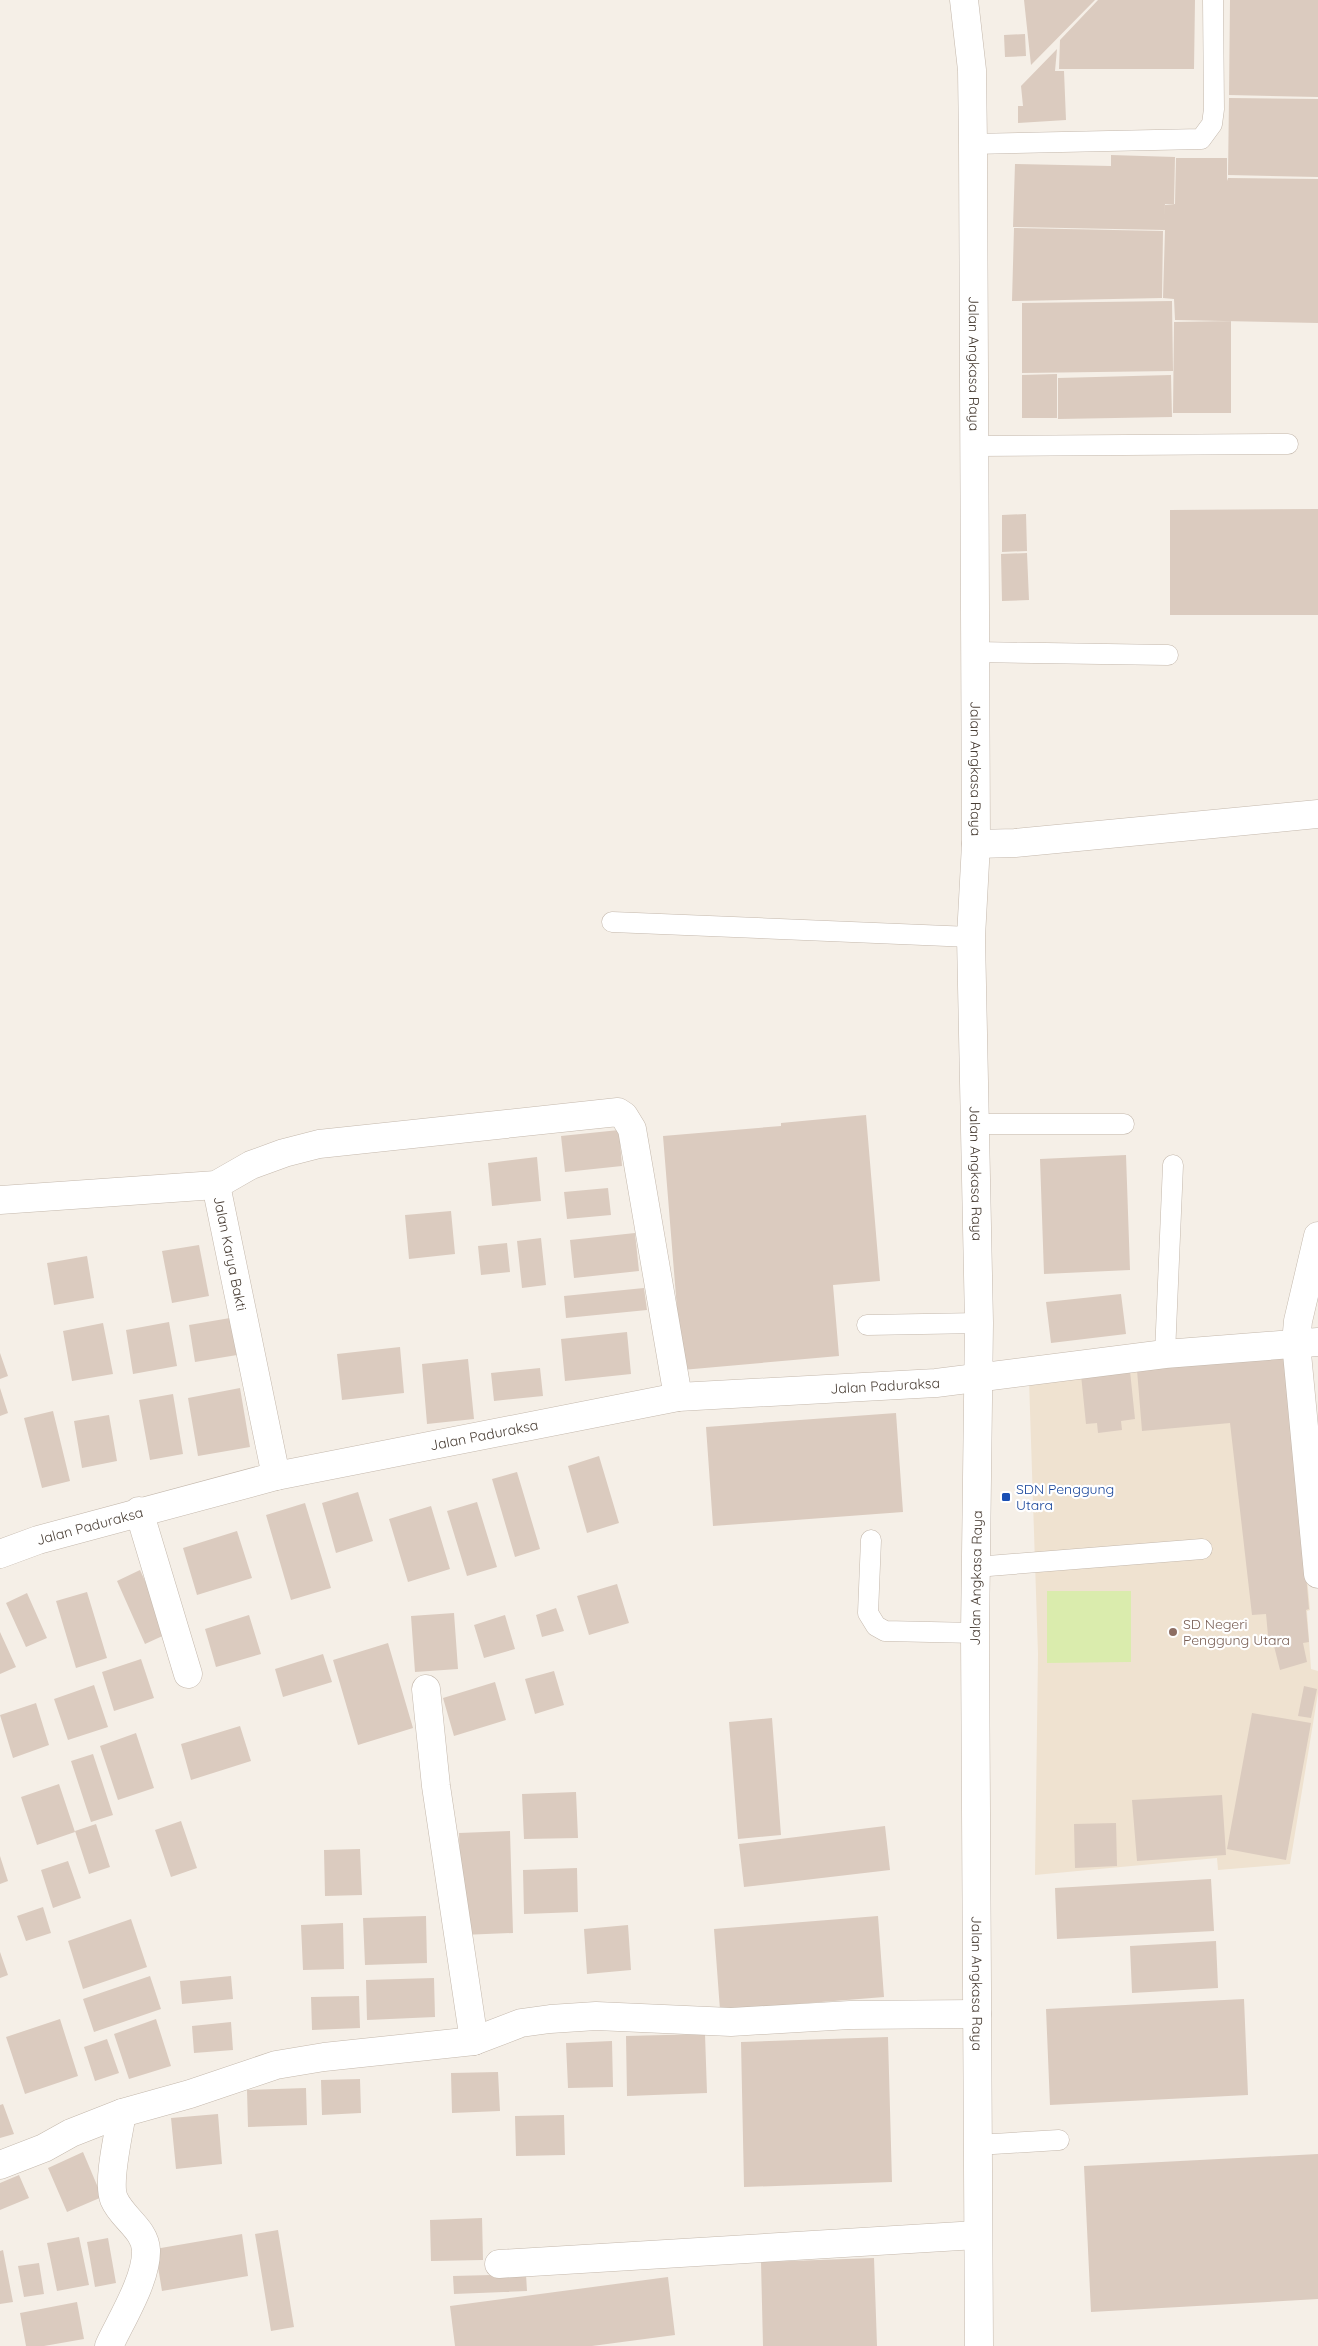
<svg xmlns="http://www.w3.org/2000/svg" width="1318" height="2346" viewBox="0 0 1318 2346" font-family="Quicksand,sans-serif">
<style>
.education{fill:#efe2d0}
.green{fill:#daecad}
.building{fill:#dbcbbf}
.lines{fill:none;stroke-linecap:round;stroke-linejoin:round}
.service-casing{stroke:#c4b8ac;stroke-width:21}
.minor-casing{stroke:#c4b8ac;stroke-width:29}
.tertiary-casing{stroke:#c4b8ac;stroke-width:29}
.service{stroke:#fff;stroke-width:20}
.minor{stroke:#fff;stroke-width:28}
.tertiary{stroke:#fff;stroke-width:28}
.transit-dot{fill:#1a4fb4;stroke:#fff;stroke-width:2}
.education-dot{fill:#8d6e63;stroke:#fff;stroke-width:2}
.labels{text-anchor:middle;stroke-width:4.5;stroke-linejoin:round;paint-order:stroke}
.street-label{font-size:14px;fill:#493e35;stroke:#fff}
.transit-label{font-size:14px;fill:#164399;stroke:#fff;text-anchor:start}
.education-label{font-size:14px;fill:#785e54;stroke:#fff;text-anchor:start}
</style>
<rect width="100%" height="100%" fill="#f5efe7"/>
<path class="education" d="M 1287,1356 L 1310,1610 L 1307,1611 L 1311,1669 L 1318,1671 L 1318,1693 L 1290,1864 L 1218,1870 L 1217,1858 L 1035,1875 L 1038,1654 L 1029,1380 Z"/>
<path class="green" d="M 1047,1591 L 1131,1591 L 1131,1662 L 1047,1663 Z"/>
<path class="building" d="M 1024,0 L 1095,0 L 1031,65 Z
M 1098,0 L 1195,0 L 1194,69 L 1059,69 L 1060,40 Z
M 1230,0 L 1318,0 L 1318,97 L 1229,95 Z
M 1025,34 L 1026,56 L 1005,57 L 1004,35 Z
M 1057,49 L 1055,71 L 1064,71 L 1066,120 L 1018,123 L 1018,106 L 1023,106 L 1021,86 Z
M 1229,98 L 1318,99 L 1318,177 L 1228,175 Z
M 1111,155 L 1175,157 L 1174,204 L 1165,204 L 1164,220 L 1165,205 L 1175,204 L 1176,158 L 1227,158 L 1227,181 L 1228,178 L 1318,179 L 1318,323 L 1175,320 L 1174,299 L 1163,298 L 1165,230 L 1013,227 L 1015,164 L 1111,166 Z
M 1014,228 L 1163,231 L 1162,298 L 1012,301 Z
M 1172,301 L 1173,371 L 1022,373 L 1022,303 Z
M 1231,321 L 1231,413 L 1173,413 L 1174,322 Z
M 1057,374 L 1057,418 L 1022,418 L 1022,375 Z
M 1171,375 L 1172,417 L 1058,419 L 1058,378 Z
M 1318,509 L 1318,615 L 1170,615 L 1170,510 Z
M 1026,514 L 1027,551 L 1002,552 L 1002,515 Z
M 1027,553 L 1029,600 L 1002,601 L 1001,554 Z
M 866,1115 L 880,1281 L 833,1285 L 839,1356 L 682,1370 L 663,1136 L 781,1126 L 781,1123 Z
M 619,1130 L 622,1166 L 565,1172 L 561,1136 Z
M 1126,1155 L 1130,1270 L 1044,1274 L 1040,1159 Z
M 537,1157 L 541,1201 L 492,1206 L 488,1163 Z
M 608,1188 L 611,1215 L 567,1219 L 564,1192 Z
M 451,1211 L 455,1254 L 409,1259 L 405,1215 Z
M 635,1233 L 639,1271 L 574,1278 L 570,1240 Z
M 541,1238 L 546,1285 L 522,1288 L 517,1241 Z
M 507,1243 L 510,1272 L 481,1275 L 478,1246 Z
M 199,1245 L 209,1296 L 172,1303 L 162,1251 Z
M 87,1256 L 94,1298 L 54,1305 L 47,1263 Z
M 644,1288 L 647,1310 L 566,1318 L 564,1296 Z
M 1121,1294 L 1126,1334 L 1051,1343 L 1046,1302 Z
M 236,1317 L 243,1354 L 195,1362 L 189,1325 Z
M 169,1322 L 177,1366 L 133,1374 L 126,1330 Z
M 103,1323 L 113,1374 L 72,1381 L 63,1331 Z
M 627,1332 L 631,1374 L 565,1381 L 561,1339 Z
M 400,1347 L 404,1393 L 342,1400 L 337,1354 Z
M 0,1353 L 8,1376 L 0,1379 Z
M 1287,1356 L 1309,1609 L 1306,1610 L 1309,1642 L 1303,1643 L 1307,1662 L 1280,1670 L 1274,1646 L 1269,1646 L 1266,1614 L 1252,1615 L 1230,1423 L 1142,1431 L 1137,1370 Z
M 468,1359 L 474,1419 L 427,1424 L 422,1364 Z
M 540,1368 L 543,1396 L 494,1401 L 491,1373 Z
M 1130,1371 L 1135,1419 L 1121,1421 L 1122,1430 L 1098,1433 L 1097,1423 L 1086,1424 L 1081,1375 Z
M 0,1388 L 8,1413 L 0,1416 Z
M 240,1388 L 250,1447 L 198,1456 L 188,1398 Z
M 173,1394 L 183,1454 L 150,1460 L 139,1400 Z
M 53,1411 L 70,1481 L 42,1488 L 24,1418 Z
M 896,1413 L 903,1512 L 713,1526 L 706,1427 Z
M 109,1415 L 117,1461 L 82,1468 L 74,1421 Z
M 599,1456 L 619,1523 L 587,1533 L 568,1466 Z
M 517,1472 L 540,1549 L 515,1557 L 492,1479 Z
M 358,1492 L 373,1541 L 336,1553 L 322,1503 Z
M 477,1502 L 497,1567 L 467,1576 L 447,1511 Z
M 305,1503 L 331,1588 L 291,1600 L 266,1515 Z
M 431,1506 L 450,1569 L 408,1582 L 389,1519 Z
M 237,1531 L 252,1578 L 197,1595 L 183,1548 Z
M 140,1570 L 169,1633 L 145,1644 L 117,1581 Z
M 617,1584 L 629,1623 L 589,1635 L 577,1596 Z
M 87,1592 L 107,1658 L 76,1668 L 56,1601 Z
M 27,1593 L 47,1638 L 26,1647 L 6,1603 Z
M 556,1608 L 564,1631 L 542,1637 L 536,1615 Z
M 454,1613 L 458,1669 L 415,1672 L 411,1616 Z
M 249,1615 L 261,1654 L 216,1667 L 205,1629 Z
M 505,1615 L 515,1649 L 484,1658 L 474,1625 Z
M 0,1632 L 16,1667 L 0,1674 Z
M 388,1643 L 413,1728 L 358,1745 L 333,1660 Z
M 323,1654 L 332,1682 L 283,1697 L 275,1669 Z
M 141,1659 L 154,1698 L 114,1711 L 102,1672 Z
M 554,1671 L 564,1705 L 535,1714 L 525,1679 Z
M 495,1682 L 506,1720 L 454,1736 L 443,1698 Z
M 94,1685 L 108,1727 L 68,1740 L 54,1699 Z
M 1304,1686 L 1317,1689 L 1311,1718 L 1298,1716 Z
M 36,1703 L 49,1745 L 13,1758 L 0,1715 Z
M 1252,1713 L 1311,1723 L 1286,1860 L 1227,1849 Z
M 772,1718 L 781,1835 L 738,1839 L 729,1722 Z
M 240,1726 L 251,1761 L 191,1780 L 181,1744 Z
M 136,1733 L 154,1788 L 118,1800 L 100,1746 Z
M 93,1754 L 113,1815 L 91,1822 L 71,1761 Z
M 59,1784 L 75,1832 L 37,1845 L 21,1797 Z
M 576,1792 L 578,1838 L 524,1839 L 522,1794 Z
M 1222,1795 L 1226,1855 L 1137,1861 L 1132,1800 Z
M 181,1821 L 197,1868 L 171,1877 L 155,1830 Z
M 1116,1823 L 1117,1866 L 1075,1868 L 1074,1824 Z
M 96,1824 L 110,1867 L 89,1874 L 75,1831 Z
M 885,1826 L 890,1870 L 744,1887 L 739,1844 Z
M 510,1831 L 513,1933 L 462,1935 L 459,1833 Z
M 360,1849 L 362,1895 L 325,1896 L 324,1850 Z
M 0,1856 L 8,1881 L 0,1884 Z
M 68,1861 L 81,1898 L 53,1908 L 41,1870 Z
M 577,1868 L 578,1912 L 524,1914 L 523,1870 Z
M 1211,1879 L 1214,1931 L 1057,1939 L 1055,1888 Z
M 43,1907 L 51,1933 L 26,1941 L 17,1916 Z
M 426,1916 L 427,1963 L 365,1965 L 363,1918 Z
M 878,1916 L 884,1997 L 720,2010 L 714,1929 Z
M 131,1919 L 147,1967 L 83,1989 L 68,1941 Z
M 343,1923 L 344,1969 L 303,1970 L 301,1925 Z
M 628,1925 L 631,1970 L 587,1974 L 584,1929 Z
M 1216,1941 L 1218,1988 L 1132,1993 L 1130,1946 Z
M 0,1952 L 8,1975 L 0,1978 Z
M 150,1976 L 161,2009 L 94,2032 L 83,1999 Z
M 231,1976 L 233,1999 L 182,2004 L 180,1981 Z
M 434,1978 L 435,2017 L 367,2020 L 366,1980 Z
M 359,1996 L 360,2028 L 312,2030 L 311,1997 Z
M 1244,1999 L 1248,2095 L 1050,2105 L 1046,2009 Z
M 60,2019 L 78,2076 L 25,2094 L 6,2037 Z
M 156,2019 L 171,2066 L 129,2079 L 114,2034 Z
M 231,2022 L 233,2050 L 194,2053 L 192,2026 Z
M 705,2034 L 707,2093 L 627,2096 L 626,2036 Z
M 888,2037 L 892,2182 L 744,2187 L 741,2042 Z
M 107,2039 L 119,2073 L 95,2081 L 84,2047 Z
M 612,2041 L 613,2087 L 568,2088 L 566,2043 Z
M 498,2072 L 500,2111 L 452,2113 L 451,2073 Z
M 360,2079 L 361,2113 L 322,2115 L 321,2080 Z
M 306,2088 L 307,2125 L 248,2127 L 247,2090 Z
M 3,2104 L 14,2134 L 0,2138 L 0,2105 Z
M 218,2114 L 222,2164 L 176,2169 L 171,2118 Z
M 564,2115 L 565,2155 L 516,2156 L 515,2116 Z
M 83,2152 L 102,2197 L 67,2212 L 48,2168 Z
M 1318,2154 L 1318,2299 L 1091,2312 L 1084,2166 Z
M 19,2175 L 29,2198 L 0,2210 L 0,2183 Z
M 482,2218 L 483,2260 L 431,2261 L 430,2220 Z
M 278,2230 L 294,2327 L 271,2331 L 255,2234 Z
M 242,2234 L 248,2276 L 162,2291 L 155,2249 Z
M 79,2237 L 89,2285 L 57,2291 L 47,2243 Z
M 108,2238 L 116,2283 L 95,2287 L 87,2242 Z
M 3,2250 L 13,2302 L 0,2304 L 0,2251 Z
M 874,2258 L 877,2346 L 763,2346 L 761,2262 Z
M 39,2263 L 44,2294 L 24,2297 L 18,2266 Z
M 526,2274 L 527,2291 L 454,2294 L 453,2276 Z
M 668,2277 L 675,2335 L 592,2346 L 455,2346 L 450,2306 Z
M 77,2302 L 84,2339 L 44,2346 L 26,2346 L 20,2313 Z"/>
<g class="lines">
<g class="service-casing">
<path id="service" d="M 973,144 L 1201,139 L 1212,124 L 1214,109 L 1213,0
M 974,446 L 1288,444
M 976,652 L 1168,655
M 612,922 L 971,937
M 975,1124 L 1124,1124
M 867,1325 L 979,1323
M 1165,1354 L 1173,1165
M 871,1540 L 868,1613 L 876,1626 L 885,1631 L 975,1633
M 976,1567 L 1202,1549
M 977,2145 L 1059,2140"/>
</g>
<g class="minor-casing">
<g id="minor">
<path d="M 976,844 L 1015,843 L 1318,814"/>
<path id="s1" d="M 216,1185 L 276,1476"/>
<path d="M 0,1200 L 216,1185 L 251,1165 L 284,1153 L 319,1144 L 618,1112 L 624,1116 L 632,1129 L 678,1397"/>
<path d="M 1318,1236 L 1298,1321 L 1296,1343 L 1318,1574"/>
<path d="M 139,1511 L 188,1674"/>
<path id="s2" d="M 0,1554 L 38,1540 L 276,1476 L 678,1397 L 936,1383 L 1165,1354 L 1318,1342"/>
<path d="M 426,1689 L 436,1786 L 474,2041"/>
<path d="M 0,2165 L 44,2148 L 71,2133 L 122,2113 L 190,2094 L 276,2065 L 324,2057 L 474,2041 L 521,2023 L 550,2019 L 596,2016 L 731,2022 L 850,2015 L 977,2014"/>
<path d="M 499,2264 L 977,2235"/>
<path d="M 109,2346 C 121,2320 147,2279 146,2250 C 145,2229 122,2218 114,2199 C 107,2182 119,2132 122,2113"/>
</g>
</g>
<g class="tertiary-casing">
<g id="tertiary">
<path id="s3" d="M 964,0 L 972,70 L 973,144 L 976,844 L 971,937 L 979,1323 L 975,1633 L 979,2346"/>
</g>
</g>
<use href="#service" class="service"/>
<use href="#minor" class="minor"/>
<use href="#tertiary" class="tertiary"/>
</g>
<rect class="transit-dot" x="1001" y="1492" width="10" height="10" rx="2.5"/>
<circle class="education-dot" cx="1173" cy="1632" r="5"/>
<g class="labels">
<g class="street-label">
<text dy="5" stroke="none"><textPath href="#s3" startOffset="364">Jalan Angkasa Raya</textPath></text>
<text dy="5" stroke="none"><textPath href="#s3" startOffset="769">Jalan Angkasa Raya</textPath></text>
<text dy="5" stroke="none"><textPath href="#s3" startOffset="1174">Jalan Angkasa Raya</textPath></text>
<text dy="5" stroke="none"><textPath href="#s1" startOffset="70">Jalan Karya Bakti</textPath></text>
<text dy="5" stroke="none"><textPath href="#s2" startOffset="904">Jalan Paduraksa</textPath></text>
<text dy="5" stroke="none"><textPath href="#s2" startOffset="499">Jalan Paduraksa</textPath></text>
<text dy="5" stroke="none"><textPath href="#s2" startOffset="94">Jalan Paduraksa</textPath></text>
<text transform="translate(976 1578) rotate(-89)" y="5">Jalan Angkasa Raya</text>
<text dy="5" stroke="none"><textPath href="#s3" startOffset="1984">Jalan Angkasa Raya</textPath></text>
</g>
<g class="transit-label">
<text x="1016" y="1494">SDN Penggung<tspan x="1016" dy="16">Utara</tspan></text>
</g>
<g class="education-label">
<text x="1183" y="1629">SD Negeri<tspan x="1183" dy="16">Penggung Utara</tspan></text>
</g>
</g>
</svg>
